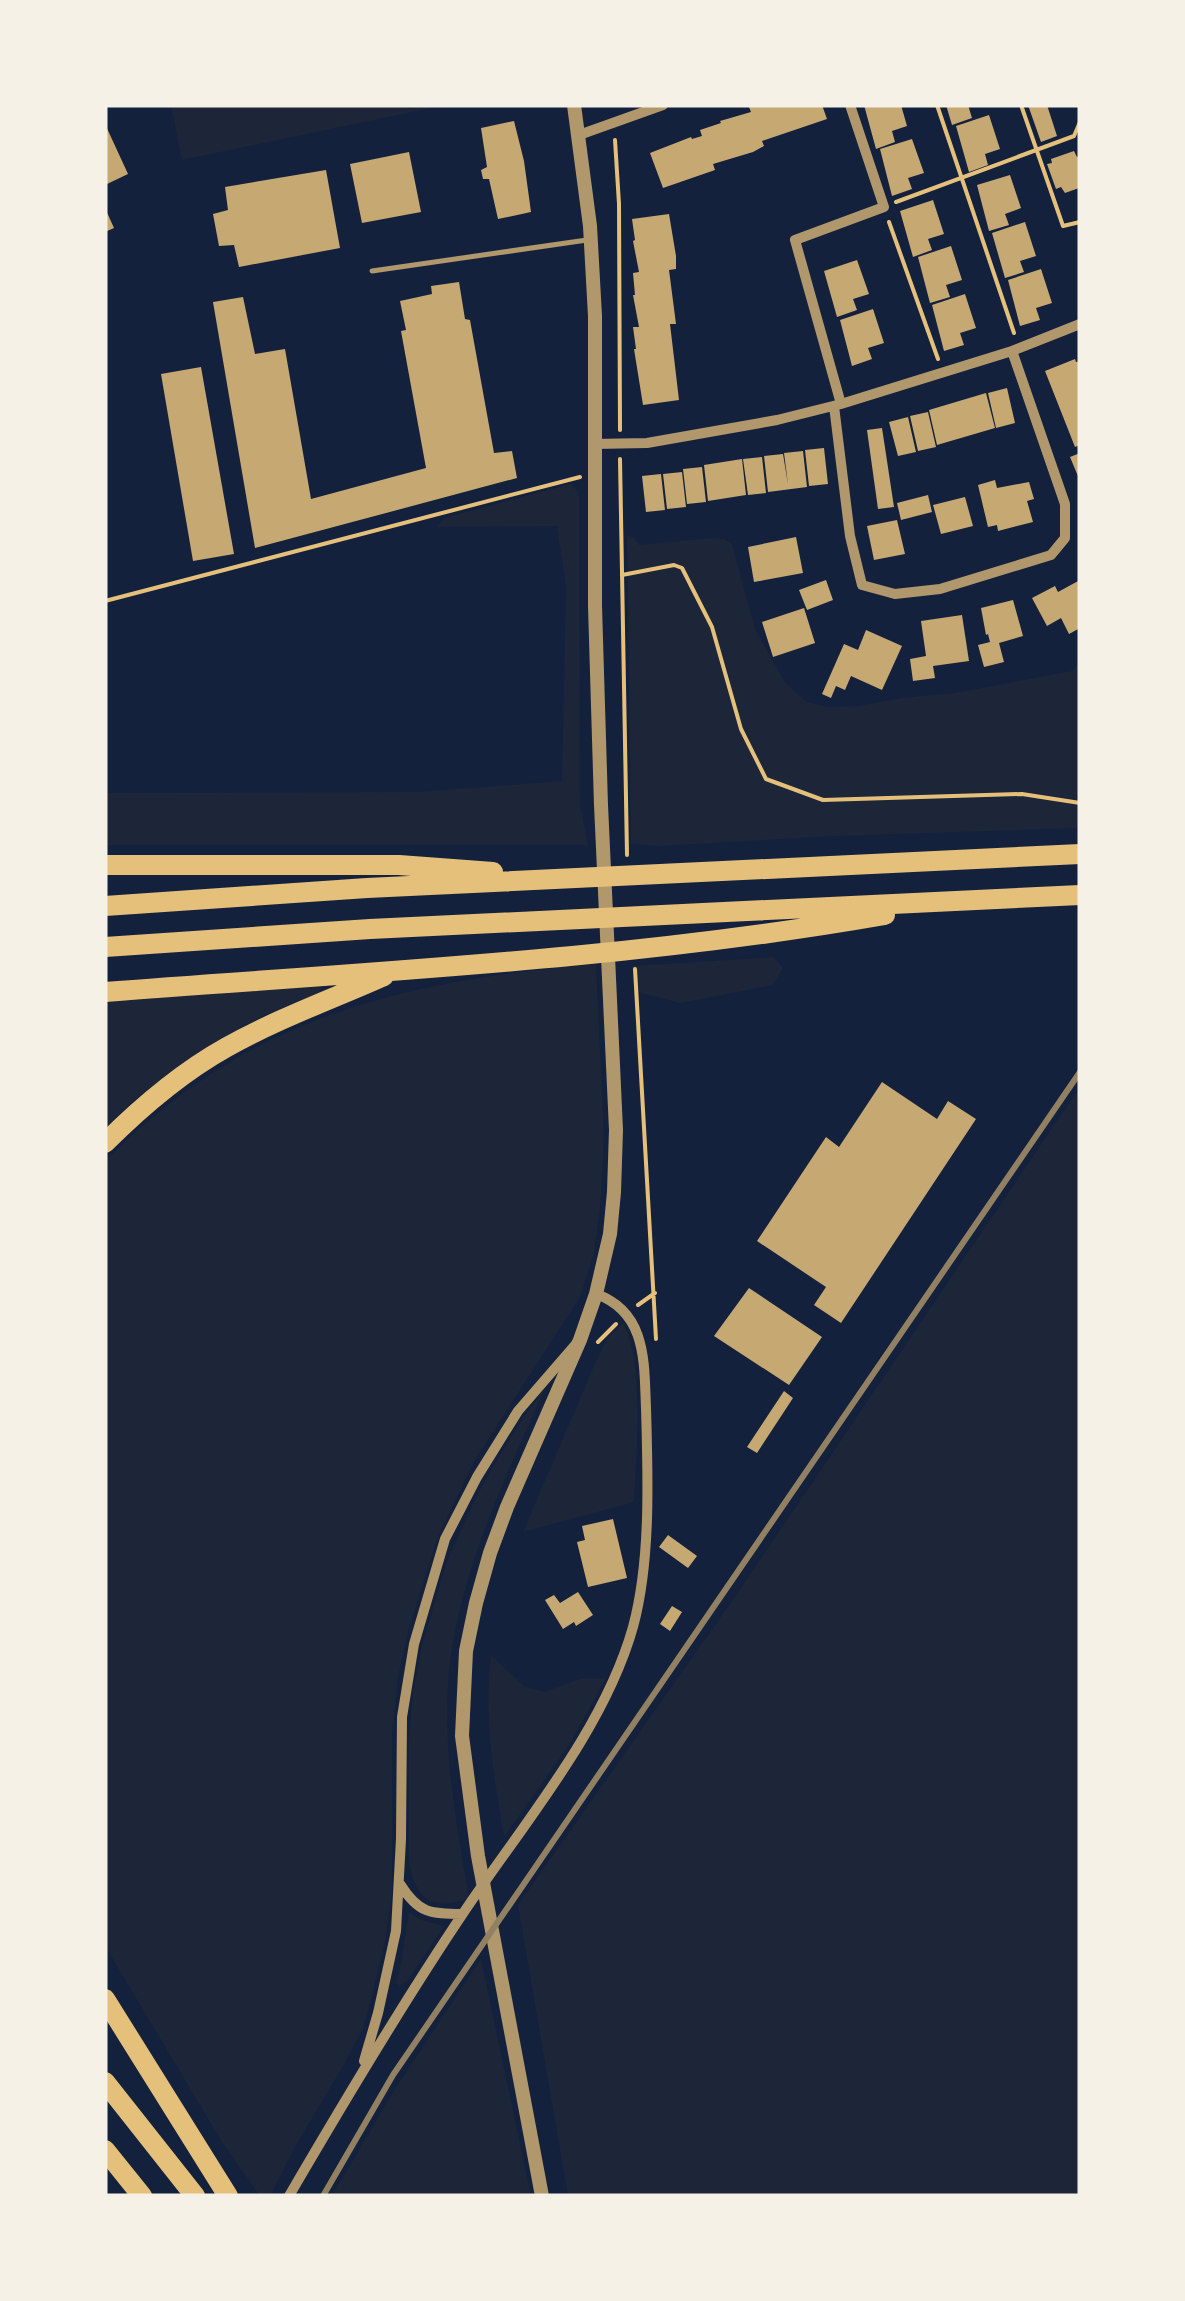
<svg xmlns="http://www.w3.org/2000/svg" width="1185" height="2301" viewBox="0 0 1185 2301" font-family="Karla,sans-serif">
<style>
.green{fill:#1d2539}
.building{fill:#c6a872}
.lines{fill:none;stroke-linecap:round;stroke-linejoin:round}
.path{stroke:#e5c07b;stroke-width:4}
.service{stroke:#b1986c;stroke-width:5}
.minor{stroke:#b1986c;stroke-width:10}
.tertiary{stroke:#b1986c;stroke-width:14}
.motorway{stroke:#e5c07b;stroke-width:20}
.rail{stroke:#918062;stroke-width:6}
</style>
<rect width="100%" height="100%" fill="#14213d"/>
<path class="green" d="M 171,105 L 446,105 L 182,160 Z
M 571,484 L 579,493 L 580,804 L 588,845 L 105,845 L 105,793 L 419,792 L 562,781 L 566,587 L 557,526 L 437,527 L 444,518 Z
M 627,536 L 634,537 L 639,545 L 713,538 L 724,539 L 732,544 L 755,629 L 786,684 L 807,702 L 828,707 L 858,706 L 902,698 L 955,693 L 1072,671 L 1080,661 L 1080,828 L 835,836 L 658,846 L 631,844 Z
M 774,957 L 783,968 L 773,985 L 680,1003 L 634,991 L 633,966 Z
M 596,964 L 604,1138 L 600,1209 L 594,1253 L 580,1297 L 474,1461 L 437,1539 L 409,1628 L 398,1677 L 392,1735 L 392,1894 L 385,1941 L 372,1996 L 363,2028 L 342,2068 L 296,2145 L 270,2196 L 260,2196 L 222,2142 L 105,1946 L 105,1162 C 126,1139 149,1120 173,1101 C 298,1003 442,978 596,964 Z
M 320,986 L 321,993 C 236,1022 170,1066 105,1127 L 105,1001 Z
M 1080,1087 L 1080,2196 L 568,2196 L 518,1905 L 737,1594 Z
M 623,1323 C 645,1362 636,1455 634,1502 L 523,1532 L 597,1359 L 607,1339 Z
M 547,1384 C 506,1476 460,1569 449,1671 C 442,1747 456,1823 469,1898 C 432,1913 414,1898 409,1860 L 409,1739 L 413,1694 L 422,1645 L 446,1564 L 477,1495 L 512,1435 Z
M 491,1655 L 525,1687 L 545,1692 L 579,1679 L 606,1678 L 571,1742 L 504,1837 C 494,1776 483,1716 491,1655 Z
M 409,1912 L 421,1920 L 444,1926 L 407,1981 L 399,1986 L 396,1982 L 401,1964 Z
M 481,1959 L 531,2196 L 332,2196 L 395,2089 Z"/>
<path class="building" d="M 754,105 L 822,105 L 827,119 L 762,141 L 764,146 L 753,152 L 713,164 L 715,170 L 663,188 L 650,153 L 691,137 L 692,139 L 702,136 L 700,130 L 721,123 L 720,121 L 751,112 L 749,107 Z
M 864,105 L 901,105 L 907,126 L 892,131 L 895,142 L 876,149 Z
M 946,105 L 968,105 L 972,118 L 952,125 Z
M 1028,105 L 1047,105 L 1057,136 L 1041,142 Z
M 989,115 L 1000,149 L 985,154 L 988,165 L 969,172 L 956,126 Z
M 514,121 L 524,161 L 531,212 L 498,219 L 489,179 L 483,179 L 481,170 L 487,167 L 481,128 Z
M 105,124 L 128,174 L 105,185 Z
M 912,139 L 924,173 L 908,178 L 912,189 L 892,196 L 880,149 Z
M 1074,151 L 1077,157 L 1080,156 L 1079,188 L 1065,193 L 1061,187 L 1056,189 L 1047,164 L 1052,163 L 1051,159 Z
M 409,152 L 421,212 L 362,223 L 350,164 Z
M 326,170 L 340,248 L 239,267 L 234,245 L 219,246 L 213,214 L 228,210 L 225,187 Z
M 1010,175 L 1021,208 L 1005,214 L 1009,225 L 989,231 L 977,185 Z
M 933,200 L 944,234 L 928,239 L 932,250 L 913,257 L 900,211 Z
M 105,208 L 114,228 L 105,232 Z
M 669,214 L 676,256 L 676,269 L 669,270 L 676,324 L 670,324 L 679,400 L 643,405 L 634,349 L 636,349 L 633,327 L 639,327 L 633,295 L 635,295 L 633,273 L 639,272 L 633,241 L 635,240 L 632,219 Z
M 1025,222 L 1036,256 L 1020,261 L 1024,272 L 1005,278 L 992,233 Z
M 951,246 L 962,280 L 946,285 L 950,297 L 930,303 L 918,257 Z
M 857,260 L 869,294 L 853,299 L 857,310 L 837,317 L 824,271 Z
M 1041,269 L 1052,303 L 1036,308 L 1040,320 L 1020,326 L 1008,280 Z
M 459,282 L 465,319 L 470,320 L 494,453 L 512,451 L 517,478 L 255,548 L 213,302 L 243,297 L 255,354 L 285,349 L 311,499 L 426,468 L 401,331 L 406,330 L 400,301 L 432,294 L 431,286 Z
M 965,294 L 976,328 L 960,333 L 964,345 L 944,351 L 932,305 Z
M 873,309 L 884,343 L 868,348 L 872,359 L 852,366 L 840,320 Z
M 1075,359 L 1076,362 L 1080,361 L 1080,445 L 1075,447 L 1045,371 Z
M 201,367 L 234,554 L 193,561 L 161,374 Z
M 1007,388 L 1015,423 L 996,428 L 988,393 Z
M 986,393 L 995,428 L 937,445 L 929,410 Z
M 928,412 L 936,447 L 918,451 L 910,416 Z
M 908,417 L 916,452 L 898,456 L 889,422 Z
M 882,428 L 894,507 L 878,509 L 867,430 Z
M 824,448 L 828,484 L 809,486 L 805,450 Z
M 803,451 L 807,487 L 768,492 L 764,456 L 783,454 L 788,484 L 784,453 Z
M 1080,453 L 1080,481 L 1070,457 Z
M 762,457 L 766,493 L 748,495 L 743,459 Z
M 742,459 L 746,495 L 708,501 L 704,465 Z
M 702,467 L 706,502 L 687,504 L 683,469 Z
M 682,472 L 686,507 L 667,509 L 663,474 Z
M 661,474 L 665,510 L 646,512 L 642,476 Z
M 995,480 L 997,488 L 1029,482 L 1034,499 L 1027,501 L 1033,522 L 998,531 L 997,525 L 988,527 L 978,485 Z
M 928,495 L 932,512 L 901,520 L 897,503 Z
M 965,497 L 973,526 L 941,534 L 933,505 Z
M 897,520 L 905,554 L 874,560 L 867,526 Z
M 796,537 L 803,573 L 754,582 L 748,547 Z
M 826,580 L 833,600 L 807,610 L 799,590 Z
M 1080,580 L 1080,628 L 1069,634 L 1061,618 L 1047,626 L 1032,598 L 1055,586 L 1058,592 Z
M 1013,600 L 1023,636 L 999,643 L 1004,662 L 984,667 L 978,645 L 990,642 L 988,634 L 986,635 L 981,608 Z
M 804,608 L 815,643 L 773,657 L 762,622 Z
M 962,615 L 969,661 L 933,666 L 935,678 L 913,681 L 910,659 L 926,656 L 921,621 Z
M 866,630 L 902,646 L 882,690 L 851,676 L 845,690 L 836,686 L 831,698 L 822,694 L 844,644 L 858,650 Z
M 882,1082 L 937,1119 L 948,1101 L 976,1119 L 841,1323 L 814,1305 L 826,1287 L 757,1241 L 826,1137 L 839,1147 Z
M 749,1288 L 822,1337 L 789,1385 L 714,1336 Z
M 784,1391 L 793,1398 L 757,1453 L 747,1447 Z
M 613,1519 L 627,1578 L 588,1587 L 577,1542 L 585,1540 L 582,1526 Z
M 668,1535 L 697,1556 L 688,1568 L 659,1547 Z
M 578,1592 L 593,1615 L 576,1626 L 574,1622 L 563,1629 L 545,1600 L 554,1595 L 560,1603 Z
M 672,1606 L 682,1612 L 670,1631 L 660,1624 Z"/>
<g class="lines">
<path class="path" d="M 937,105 L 1014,333
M 1021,105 L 1063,226 L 1080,222
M 615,140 L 619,204 L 620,430
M 896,202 L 1074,136 L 1080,122
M 889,222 L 938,359
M 620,459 L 627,855
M 622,575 L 674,565 L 682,568 L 712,627 L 741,729 L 766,779 L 823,800 L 1022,794 L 1080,803
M 105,601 L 580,477
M 635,969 L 656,1339
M 638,1305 L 655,1293
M 598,1342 L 616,1324"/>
<path class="service" d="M 372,271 L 587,240"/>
<path class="minor" d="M 579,135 L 663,105
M 841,404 L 795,240 L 884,207 L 850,105
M 834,406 L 850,536 L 862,585 L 895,594 L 940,589 L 1051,555 L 1065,538 L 1065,504 L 1012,351
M 594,444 L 647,443 L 777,420 L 841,404 L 1012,351 L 1080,324
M 400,1884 C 418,1913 430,1914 462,1914
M 364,2061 L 378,2013 L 396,1931 L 401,1839 L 402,1717 L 414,1644 L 445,1539 L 477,1477 L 518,1411 L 576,1344
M 289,2196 C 345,2100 402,2004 464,1912 C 523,1824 604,1730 633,1627 C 651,1561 648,1477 646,1408 C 644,1362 647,1312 596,1294"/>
<path class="tertiary" d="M 542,2196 L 478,1856 L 462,1736 L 466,1651 L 476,1603 L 490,1553 L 507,1507 L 580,1340 L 596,1294 L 610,1234 L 614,1192 L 616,1130 L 601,805 L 595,606 L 595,316 L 590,226 L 574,105"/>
<path class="motorway" d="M 105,865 L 399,865 L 493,872
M 105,906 L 367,888 L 1080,854
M 105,947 L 370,929 L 1080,895
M 105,992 C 365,972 627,960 885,915
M 105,1143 C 141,1107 182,1072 227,1047 C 277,1019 332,999 384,976
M 105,1999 L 228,2196
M 105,2082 L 195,2196
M 105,2150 L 142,2196"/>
<path class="rail" d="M 323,2196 L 393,2075 L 1080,1072"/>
</g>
<rect width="1185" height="2301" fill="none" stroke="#f6f1e7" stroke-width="215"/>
</svg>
